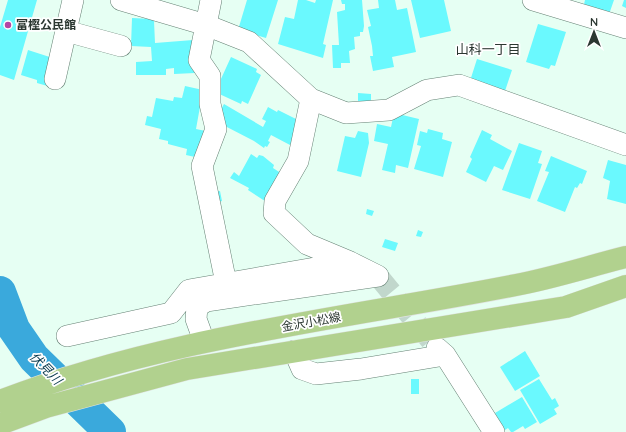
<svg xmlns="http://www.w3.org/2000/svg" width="626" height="432" viewBox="0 0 626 432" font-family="Quicksand,'Noto Sans JP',sans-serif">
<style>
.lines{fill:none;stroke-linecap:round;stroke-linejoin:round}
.river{stroke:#3aa9dc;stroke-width:32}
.building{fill:#6af9fe}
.minor-tunnel{stroke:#c1d7cc;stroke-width:21;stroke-dasharray:21 10;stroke-linecap:butt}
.minor-casing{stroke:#668275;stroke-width:22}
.primary-casing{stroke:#e1e3e2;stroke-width:23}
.minor{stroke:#fff;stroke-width:21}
.primary{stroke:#b1d18e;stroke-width:22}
.poi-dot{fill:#b446a5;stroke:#fff;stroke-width:1.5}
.labels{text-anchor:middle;stroke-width:3.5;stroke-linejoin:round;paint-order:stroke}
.poi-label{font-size:12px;font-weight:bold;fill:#2b3731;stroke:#fff;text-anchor:start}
.street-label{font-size:12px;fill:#2b3731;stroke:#fff}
.neighbourhood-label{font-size:13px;fill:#2b3731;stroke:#fff}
.water-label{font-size:13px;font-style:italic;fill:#08394e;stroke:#fff}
</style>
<rect width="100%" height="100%" fill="#e6fff3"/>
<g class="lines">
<path class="river" d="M 0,292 L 14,329 L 34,358 L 110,432"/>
</g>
<path class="building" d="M 8,0 L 37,0 L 14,80 L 0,75 L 0,27 Z
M 247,0 L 278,0 L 266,38 L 238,30 Z
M 298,0 L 306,0 L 315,3 L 316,0 L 333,0 L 323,44 L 326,45 L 323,58 L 278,44 L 285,17 L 294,19 Z
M 341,0 L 362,0 L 364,26 L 363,32 L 360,32 L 360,36 L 354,37 L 355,49 L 349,51 L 350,63 L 341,63 L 341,68 L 333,68 L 332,45 L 339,45 L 337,12 L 345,10 L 345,4 L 342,4 Z
M 378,0 L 395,0 L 397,10 L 407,8 L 416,52 L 392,57 L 394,67 L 373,71 L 370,56 L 373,56 L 372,46 L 368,27 L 371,26 L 367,10 L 379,8 Z
M 411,0 L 444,0 L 451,31 L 420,38 Z
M 585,0 L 614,0 L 607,20 L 582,13 Z
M 624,0 L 626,0 L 626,8 L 622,6 Z
M 132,18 L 152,19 L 154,21 L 155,43 L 193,40 L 195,73 L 174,74 L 174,68 L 166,69 L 166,75 L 136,75 L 136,62 L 152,61 L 151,47 L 131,46 Z
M 538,24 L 566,32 L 555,66 L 551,65 L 549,69 L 526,62 Z
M 28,50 L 59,60 L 51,87 L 37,83 L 37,80 L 21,75 Z
M 231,57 L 257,69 L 256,72 L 261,75 L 248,104 L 242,101 L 241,104 L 215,92 Z
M 477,59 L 512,70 L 504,94 L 470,81 Z
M 185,86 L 203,90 L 196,129 L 215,133 L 204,159 L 186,155 L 187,149 L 168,144 L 168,141 L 159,139 L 161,129 L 145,125 L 147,116 L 152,117 L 156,98 L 173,101 L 174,97 L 182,98 Z
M 358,93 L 371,94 L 371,101 L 358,104 Z
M 224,104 L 263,127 L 266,121 L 262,119 L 268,107 L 277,112 L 278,110 L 302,122 L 290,145 L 271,135 L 268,141 L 270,142 L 267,147 L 265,146 L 264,148 L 254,141 L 223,125 L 220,111 Z
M 394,113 L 419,119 L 408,168 L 396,165 L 395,173 L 382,170 L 388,144 L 374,141 L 377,124 L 391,127 Z
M 428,129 L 443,133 L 442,139 L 452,142 L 443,177 L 414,169 L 421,146 L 417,145 L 420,131 L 427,133 Z
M 482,130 L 492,135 L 490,139 L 512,151 L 503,170 L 494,166 L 486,182 L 466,172 L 472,159 L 470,157 Z
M 358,131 L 368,133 L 369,143 L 361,177 L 337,171 L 345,136 L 355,138 Z
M 519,143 L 542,151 L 538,163 L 542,164 L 530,199 L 502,190 Z
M 251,154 L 257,158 L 259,155 L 263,156 L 274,165 L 273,168 L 290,179 L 271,205 L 248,190 L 249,188 L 230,178 L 234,172 L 239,176 Z
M 551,156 L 587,171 L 582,184 L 580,183 L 577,188 L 575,187 L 565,212 L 537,201 L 549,172 L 545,171 Z
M 608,160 L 626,165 L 626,204 L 607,199 L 610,181 L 603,178 Z
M 220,191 L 222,201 L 214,203 L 211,193 Z
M 367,209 L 374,211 L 372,216 L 366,214 Z
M 418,230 L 423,232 L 421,237 L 416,236 Z
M 385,239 L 398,243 L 395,251 L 382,247 Z
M 525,351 L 540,376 L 515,391 L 500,367 Z
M 411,379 L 419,379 L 419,394 L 411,394 Z
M 539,379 L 552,400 L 555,398 L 559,406 L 554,409 L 557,414 L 540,424 L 520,390 Z
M 522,397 L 537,422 L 525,429 L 523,426 L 513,432 L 511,432 L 508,428 L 505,430 L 495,413 Z"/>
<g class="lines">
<path class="minor-tunnel" d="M 378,276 L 432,342"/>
<g class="minor-casing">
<path id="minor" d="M 121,0 L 206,25 L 249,42 L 311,99
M 211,0 L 199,60 L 210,76 L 210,104 L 216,129 L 202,166 L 226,283
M 533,0 L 626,28
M 66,31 L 121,46
M 55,79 L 73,0
M 378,276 L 350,262 L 307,244 L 274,213 L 275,201 L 298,161 L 311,99 L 346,113 L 389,110 L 427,90 L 459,85 L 626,145
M 67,336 L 171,313 L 189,290 L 350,262
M 204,341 L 196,319 L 197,307 L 206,301 L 378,276
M 437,348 L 445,355 L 494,432
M 294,351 L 302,369 L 316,374 L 361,369 L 445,355"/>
</g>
<g class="primary-casing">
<path id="primary" d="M 0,401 C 166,337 343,319 516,285 C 553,278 590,266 626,257
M 0,424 L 46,407 L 187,369 L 566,307 L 626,286"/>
</g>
<use href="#minor" class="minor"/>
<use href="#primary" class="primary"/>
</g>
<circle class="poi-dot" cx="8" cy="25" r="4"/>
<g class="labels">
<g class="poi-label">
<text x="16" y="29">富樫公民館</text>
</g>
<g class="street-label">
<text transform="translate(311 322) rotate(-10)" y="4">金沢小松線</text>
</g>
<g class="neighbourhood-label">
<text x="488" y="54">山科一丁目</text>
</g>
<g class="water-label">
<text transform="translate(46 368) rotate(46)" y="5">伏見川</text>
</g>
</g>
<g transform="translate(594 32)" stroke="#ffffff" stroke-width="3" paint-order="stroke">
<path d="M0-3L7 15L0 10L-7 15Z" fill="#2b3731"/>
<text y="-6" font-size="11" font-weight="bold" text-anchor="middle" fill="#2b3731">N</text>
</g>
</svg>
